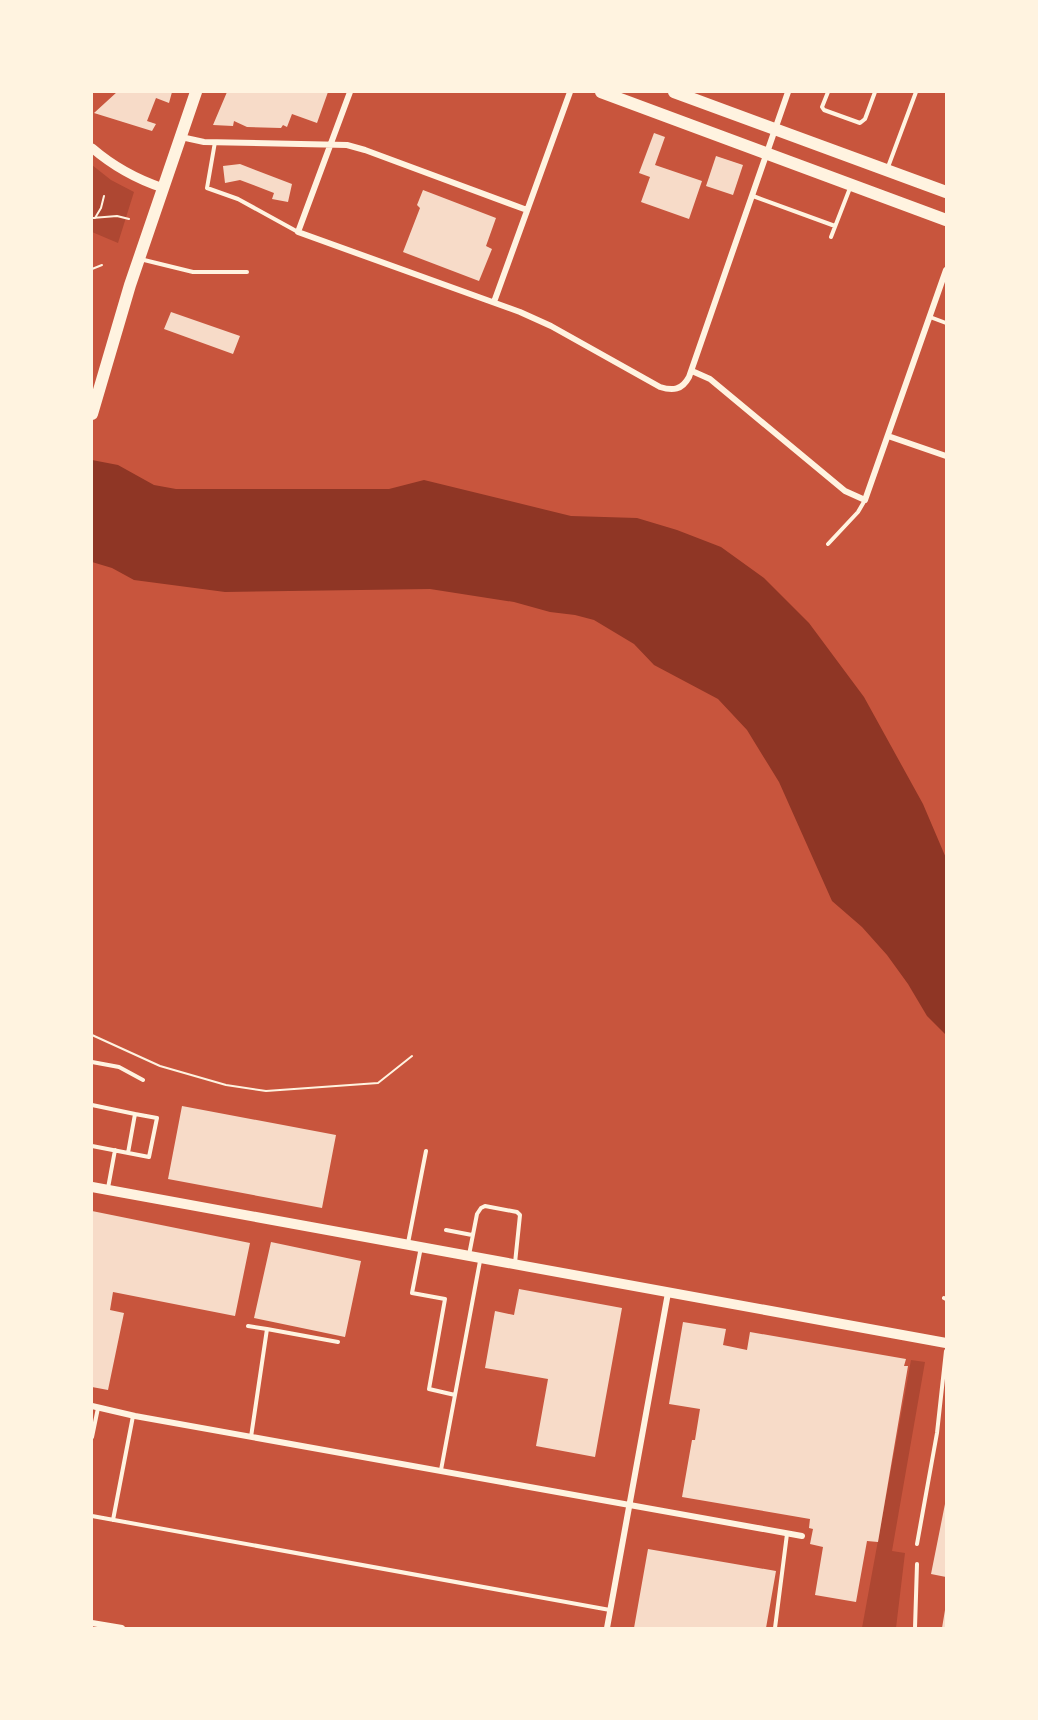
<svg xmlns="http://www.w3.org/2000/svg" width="1038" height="1720" viewBox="0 0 1038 1720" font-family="Signika,sans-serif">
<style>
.green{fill:#ae4732}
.water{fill:#8f3625}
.building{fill:#f7dbc8}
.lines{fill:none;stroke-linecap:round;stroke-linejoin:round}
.path{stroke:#fff3e0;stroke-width:2}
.service{stroke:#fff3e0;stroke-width:4}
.minor{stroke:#fff3e0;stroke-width:6}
.tertiary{stroke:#fff3e0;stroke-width:9}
.secondary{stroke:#fff3e0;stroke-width:10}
.primary{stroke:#fff3e0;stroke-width:12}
</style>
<rect width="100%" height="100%" fill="#c8553d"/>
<path class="green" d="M 92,165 L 111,180 L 134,192 L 118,243 L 92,232 Z
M 911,1360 L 925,1362 L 892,1551 L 905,1553 L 896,1628 L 862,1628 Z"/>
<path class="water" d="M 92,460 L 118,465 L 154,485 L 176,489 L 389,489 L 424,480 L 571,516 L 637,518 L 677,530 L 721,547 L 764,578 L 809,623 L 864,697 L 923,804 L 946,858 L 946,1035 L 927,1016 L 908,984 L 887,955 L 862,927 L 832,901 L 779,782 L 747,730 L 718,699 L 654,665 L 634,644 L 594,620 L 575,615 L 550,612 L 514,602 L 430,589 L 225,592 L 134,580 L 112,568 L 92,562 Z"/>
<path class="building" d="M 117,92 L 172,92 L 169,103 L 156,98 L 147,121 L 156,124 L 152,131 L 94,113 Z
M 227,92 L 328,92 L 317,123 L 292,114 L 287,127 L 283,125 L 281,128 L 247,127 L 234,121 L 233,126 L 213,125 Z
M 654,133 L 665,137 L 655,165 L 702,181 L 689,219 L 641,202 L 650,177 L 639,173 Z
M 716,156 L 743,165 L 733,195 L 706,186 Z
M 240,164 L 292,184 L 288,202 L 272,199 L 274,193 L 240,180 L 225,183 L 223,166 Z
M 423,190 L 496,218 L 486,246 L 492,249 L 479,281 L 403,252 L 420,208 L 417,205 Z
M 171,312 L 240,336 L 233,354 L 164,329 Z
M 182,1106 L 336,1135 L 322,1208 L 168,1179 Z
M 92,1211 L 250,1243 L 235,1316 L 113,1292 L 110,1310 L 124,1313 L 108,1390 L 92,1387 Z
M 271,1242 L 361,1261 L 345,1337 L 254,1318 Z
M 519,1289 L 622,1308 L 595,1457 L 536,1446 L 548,1379 L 485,1368 L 495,1311 L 514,1315 Z
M 683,1322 L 726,1329 L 723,1345 L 747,1350 L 750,1332 L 906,1359 L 904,1366 L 908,1366 L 878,1542 L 867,1541 L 856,1602 L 815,1595 L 823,1547 L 810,1544 L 813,1529 L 809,1528 L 810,1519 L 682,1497 L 692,1440 L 695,1440 L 700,1409 L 669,1404 Z
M 945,1504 L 946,1504 L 946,1577 L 931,1574 Z
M 648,1549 L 776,1571 L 766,1628 L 634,1628 Z
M 945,1610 L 946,1628 L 942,1628 Z"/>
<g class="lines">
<path class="path" d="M 92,218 L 117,216 L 129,219
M 95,218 L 101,208 L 104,196
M 92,269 L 102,265
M 92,1035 L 160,1066 L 226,1085 L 266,1091 L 378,1083 L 412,1056"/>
<path class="service" d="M 828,92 L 822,107 L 824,110 L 860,123 L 865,119 L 875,92
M 215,142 L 207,188 L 238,199 L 298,232
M 888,167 L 916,92
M 753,196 L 835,226
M 831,237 L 850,188
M 140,259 L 193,272 L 247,272
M 930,317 L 946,323
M 828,544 L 858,512 L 865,500
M 92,1062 L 119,1067 L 143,1080
M 92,1105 L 135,1114 L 128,1153
M 92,1146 L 149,1157 L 157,1118 L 135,1114
M 108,1188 L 115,1150
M 446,1230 L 472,1235
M 408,1243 L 426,1151
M 421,1247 L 412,1293 L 445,1299 L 429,1389 L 455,1395
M 469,1255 L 477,1214 L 481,1208 L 485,1206 L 517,1212 L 520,1215 L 515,1263
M 944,1298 L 946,1299
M 248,1326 L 267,1329 L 251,1437
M 267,1329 L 338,1342
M 92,1437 L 98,1408
M 441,1470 L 480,1261
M 92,1516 L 610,1610
M 113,1520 L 133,1416
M 917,1544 L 937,1433 L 946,1351
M 775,1628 L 787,1534
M 915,1628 L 917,1564"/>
<path class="minor" d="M 350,92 L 298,232 L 520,312 L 551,326 L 660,387 C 673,391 682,390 689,377 L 788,92
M 181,137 L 204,142 L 347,145 L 365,150 L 527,210
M 494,302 L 570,92
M 692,371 L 710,379 L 845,491 L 865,500 L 946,270
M 888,436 L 946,456
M 92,1406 L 135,1416 L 802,1536
M 92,1623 L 122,1628
M 607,1628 L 668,1293"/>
<path class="tertiary" d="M 92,148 C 114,167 136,179 163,188"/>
<path class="secondary" d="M 92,1187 L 946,1343"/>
<path class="primary" d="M 601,92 L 946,220
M 674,92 L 946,192
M 92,414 L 130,285 L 196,92"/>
</g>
<rect width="1038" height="1720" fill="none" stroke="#fff3e0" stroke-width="186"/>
</svg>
